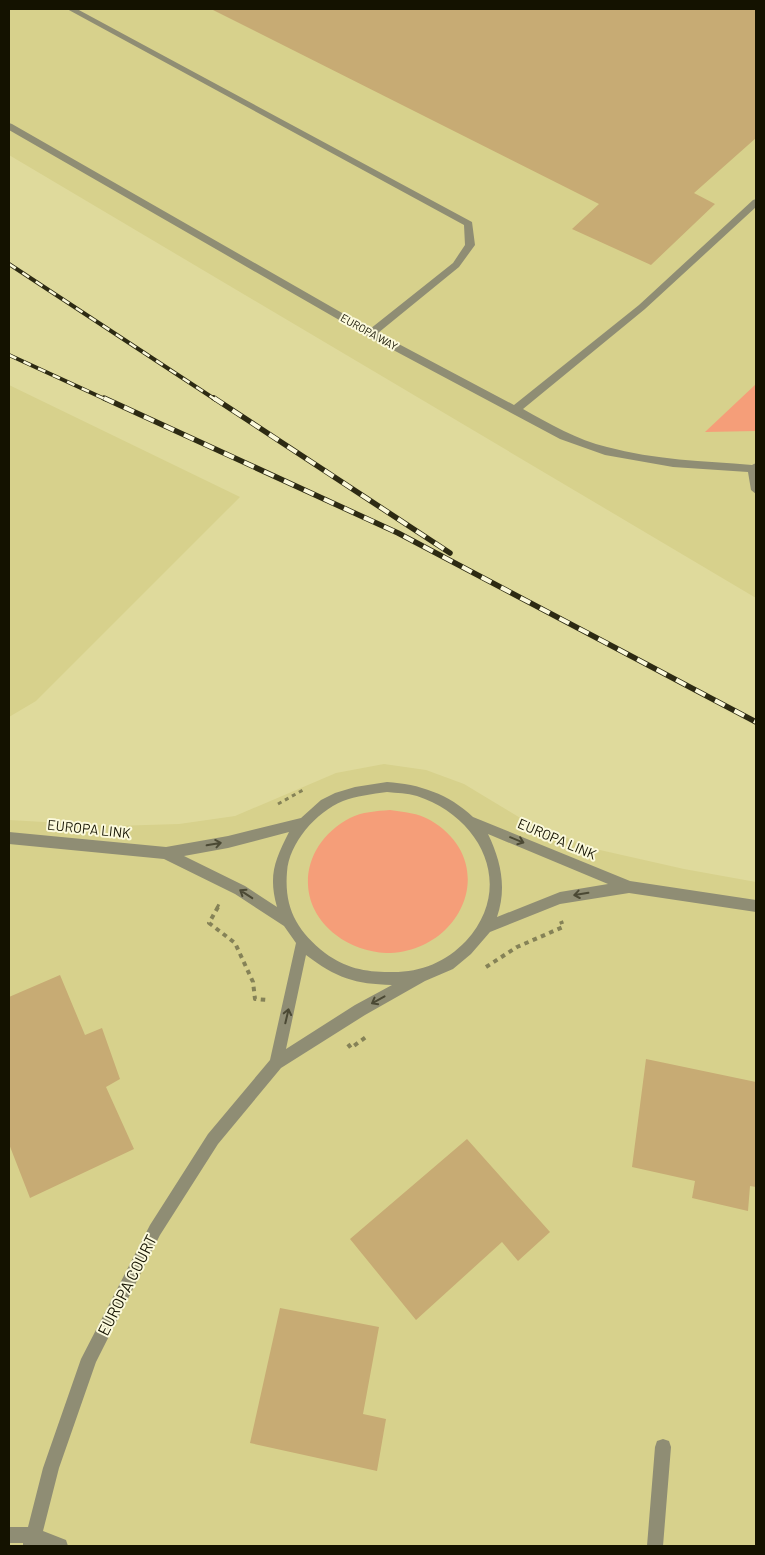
<svg xmlns="http://www.w3.org/2000/svg" width="765" height="1555" viewBox="0 0 765 1555" font-family="Barlow,sans-serif">
<style>
.built{fill:#d7d18c}
.green{fill:#f59e79}
.building{fill:#c7ab74}
.lines{fill:none;stroke-linecap:round;stroke-linejoin:round}
.path-far1{stroke:#858257;stroke-width:3;stroke-dasharray:4 4;stroke-linecap:butt}
.path{stroke:#858257;stroke-width:4;stroke-dasharray:4.5 4.5;stroke-linecap:butt}
.minor{fill:#8f8d74;fill-rule:evenodd}
.rail-far1-casing{stroke:#2d2a13;stroke-width:4}
.rail-casing{stroke:#2d2a13;stroke-width:5.5}
.rail-far1{stroke:#fbf9db;stroke-width:2.5;stroke-dasharray:8;stroke-linecap:butt}
.rail{stroke:#fbf9db;stroke-width:4;stroke-dasharray:11;stroke-linecap:butt}
.oneway{stroke:#4b4934}
.labels{text-anchor:middle;stroke-width:4;stroke-linejoin:round;paint-order:stroke}
.far-street-label{font-size:11px;fill:#141200;stroke:#fbf9db}
.street-label{font-size:14px;fill:#141200;stroke:#fbf9db}
.near-street-label{font-size:16px;fill:#141200;stroke:#fbf9db}
</style>
<rect width="100%" height="100%" fill="#dfda9c"/>
<path class="built" d="M 9,9 L 756,9 L 756,598 L 9,155 Z
M 9,385 L 240,497 L 36,701 L 9,717 Z
M 384,764 L 426,770 L 464,784 L 522,819 L 591,848 L 684,869 L 756,882 L 756,1546 L 9,1546 L 9,820 L 114,826 L 179,824 L 235,816 L 336,773 Z"/>
<path class="green" d="M 756,384 L 756,431 L 705,432 Z
M 390,810 C 404,812 418,813 430,820 C 502,862 462,953 386,953 C 368,952 350,946 336,935 C 292,901 302,843 350,818 C 362,812 376,811 390,810 Z"/>
<path class="building" d="M 211,9 L 756,9 L 756,138 L 694,193 L 715,204 L 651,265 L 572,229 L 599,204 Z
M 60,975 L 85,1035 L 102,1028 L 120,1079 L 106,1087 L 134,1149 L 30,1198 L 9,1144 L 9,997 Z
M 646,1059 L 756,1082 L 756,1187 L 750,1186 L 748,1211 L 692,1198 L 695,1181 L 632,1167 Z
M 467,1139 L 550,1232 L 518,1261 L 502,1242 L 416,1320 L 350,1239 Z
M 280,1308 L 379,1327 L 363,1414 L 386,1419 L 377,1471 L 250,1443 Z"/>
<g class="lines">
<path class="path-far1" d="M 278,804 L 303,790
M 217,908 L 219,904"/>
<path class="path" d="M 218,907 L 209,923 L 235,943 L 253,982 L 255,999 L 267,1000
M 486,967 L 517,947 L 563,927 L 561,921
M 348,1044 L 351,1048 L 366,1037"/>
<path class="minor" d="M 67,9 L 77,9 L 472,222 L 475,245 L 459,267 L 378,333 L 514,405 L 639,305 L 753,200 L 756,199 L 756,207 L 645,309 L 523,409 C 550,424 577,440 607,447 C 654,460 704,461 752,465 L 756,463 L 756,494 L 751,490 L 748,472 L 673,467 L 605,455 L 560,439 L 367,336 L 9,130 L 9,123 L 12,124 L 370,329 L 453,263 L 465,245 L 464,225 Z
M 387,782 C 419,784 449,794 473,817 L 630,881 L 756,900 L 756,912 L 629,893 L 560,904 L 490,932 L 471,954 L 453,969 L 425,981 L 365,1015 L 281,1068 L 218,1144 L 160,1235 L 96,1362 L 59,1468 L 43,1531 L 66,1540 L 68,1546 L 23,1546 L 23,1543 L 9,1543 L 9,1527 L 28,1527 L 43,1468 L 81,1359 L 150,1225 L 208,1134 L 270,1060 L 296,943 L 284,926 L 235,894 L 164,859 L 9,844 L 9,832 L 166,847 L 228,836 L 301,818 L 321,800 L 335,793 L 355,787 ZM 387,792 C 397,793 407,793 417,796 C 481,817 516,886 466,941 C 445,963 419,973 389,972 C 365,972 345,968 325,953 C 297,931 284,908 287,872 C 289,843 316,812 343,801 C 356,796 372,794 387,792 ZM 289,832 C 275,860 268,875 277,907 L 245,886 L 184,856 L 228,848 ZM 488,834 L 608,884 L 560,892 L 497,917 C 507,888 501,861 488,834 ZM 306,955 C 336,978 355,984 392,985 L 355,1005 L 286,1049 Z
M 663,1439 L 669,1441 L 671,1447 L 663,1546 L 647,1546 L 655,1447 L 657,1441 Z"/>
<g class="rail-far1-casing">
<path id="rail-far1" d="M 9,264 L 216,400
M 9,355 L 107,400"/>
</g>
<g class="rail-casing">
<path id="rail" d="M 104,398 L 398,533 L 756,722
M 214,398 L 450,553"/>
</g>
<use href="#rail-far1" class="rail-far1"/>
<use href="#rail" class="rail"/>
</g>
<defs><path id="oneway-shaft" d="M-6 0H5M1.5-3L5.5 0L1.5 3" fill="none" stroke-width="1.6" stroke-linecap="round" stroke-linejoin="round" transform="scale(1.25)"/></defs>
<g class="oneway">
<use href="#oneway-shaft" transform="translate(517 840) rotate(22)"/>
<use href="#oneway-shaft" transform="translate(214 844) rotate(-10)"/>
<use href="#oneway-shaft" transform="translate(246 894) rotate(-147)"/>
<use href="#oneway-shaft" transform="translate(581 894) rotate(171)"/>
<use href="#oneway-shaft" transform="translate(378 1000) rotate(151)"/>
<use href="#oneway-shaft" transform="translate(287 1016) rotate(-77)"/>
</g>
<g class="labels">
<g class="far-street-label">
<text transform="translate(369 332) rotate(29)" y="4">EUROPA WAY</text>
</g>
<g class="street-label">
<text transform="translate(89 829) rotate(6)" y="5">EUROPA LINK</text>
<text transform="translate(557 839) rotate(23)" y="5">EUROPA LINK</text>
</g>
<g class="near-street-label">
<text transform="translate(127 1285) rotate(-63)" y="6">EUROPA COURT</text>
</g>
</g>
<rect width="765" height="1555" fill="none" stroke="#141200" stroke-width="20"/>
</svg>
